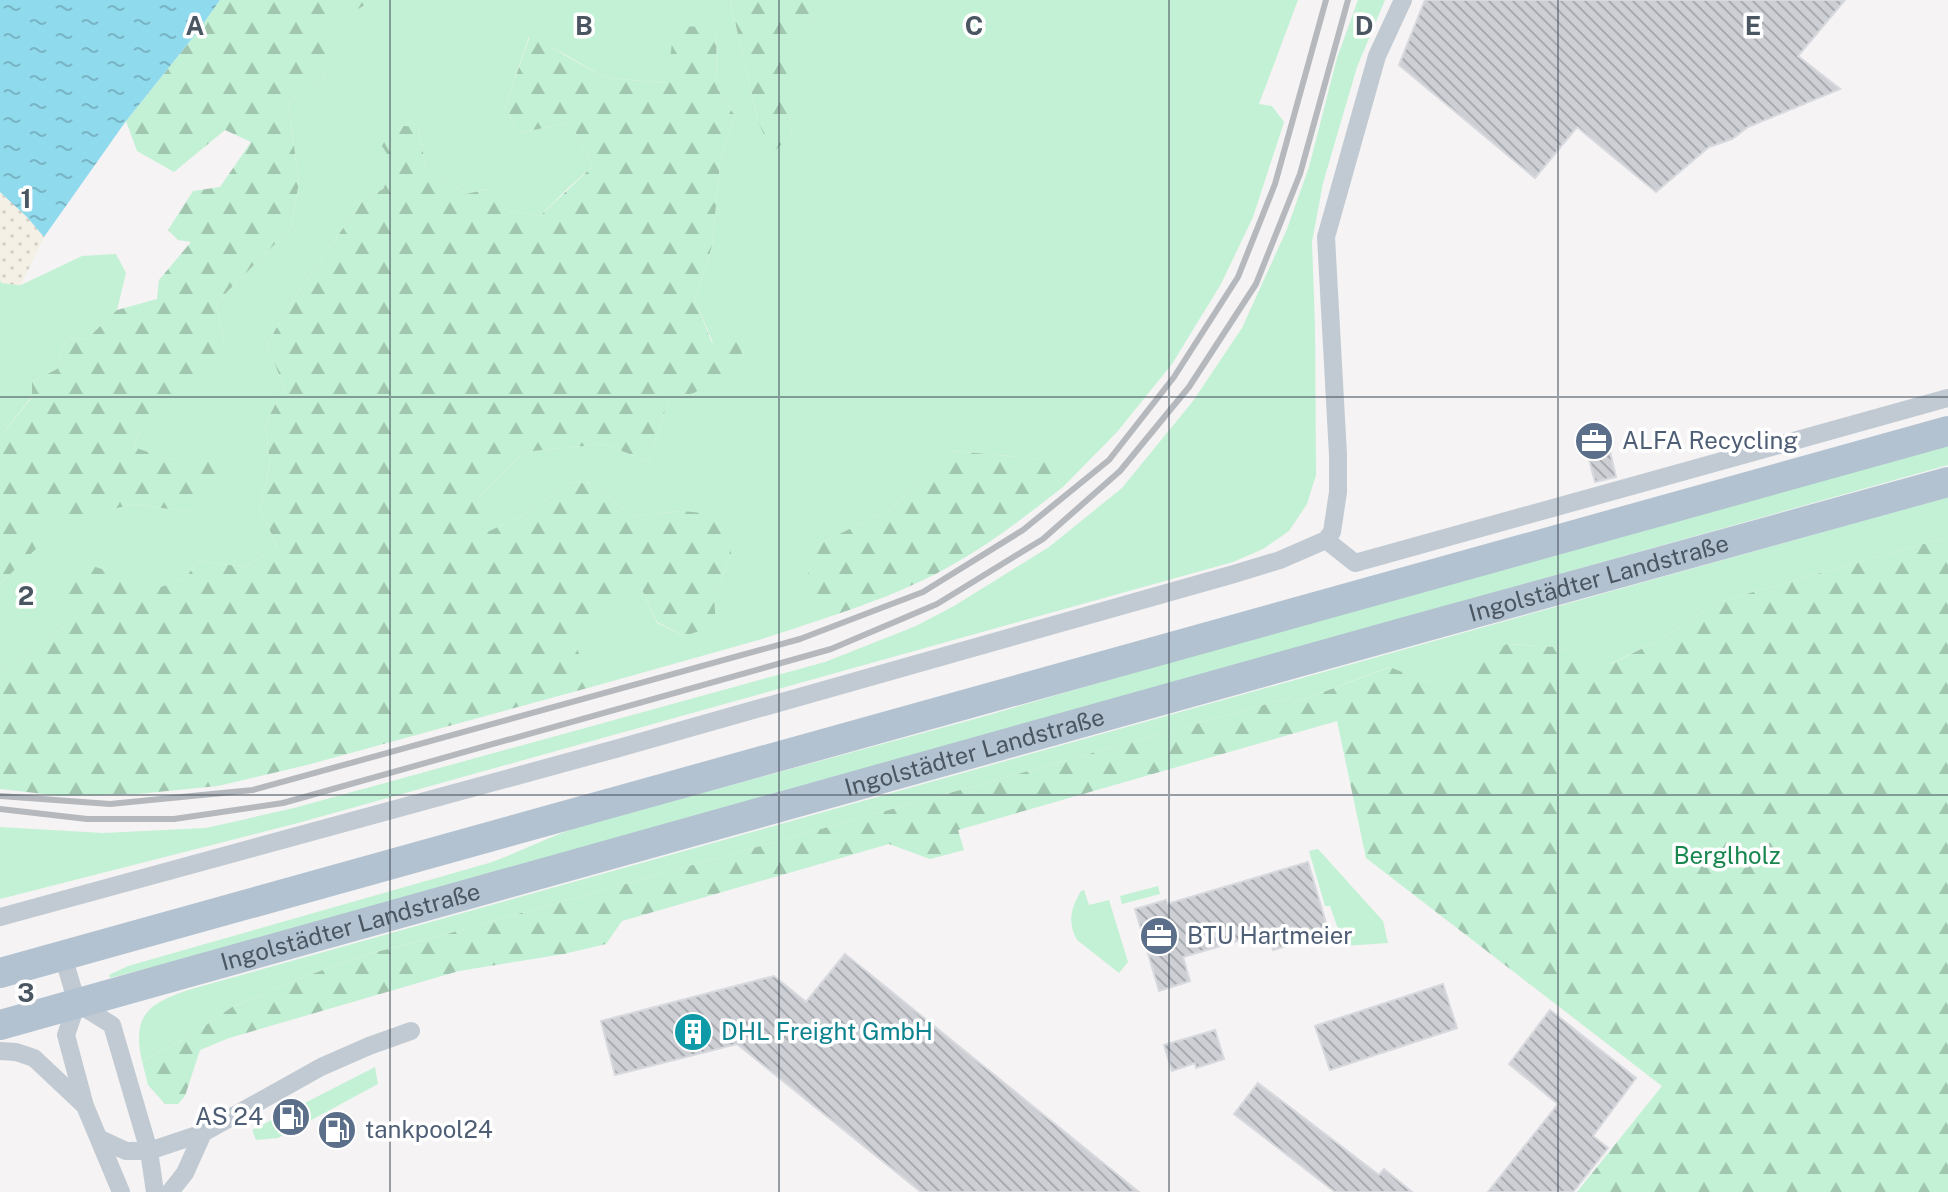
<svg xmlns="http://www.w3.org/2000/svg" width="1948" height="1192" viewBox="0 0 1948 1192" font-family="'Public Sans',sans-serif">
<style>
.green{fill:#c3f1d5}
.forest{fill:url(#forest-firs)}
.sand{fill:url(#sand-dots)}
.water{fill:url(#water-ripples)}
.building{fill:url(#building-back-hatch);stroke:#d7d9de;stroke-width:2}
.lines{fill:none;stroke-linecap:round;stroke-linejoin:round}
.street{stroke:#c1cad2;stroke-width:18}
.primary{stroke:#b3c2d1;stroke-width:30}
.rail{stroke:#b5b8bd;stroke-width:6}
.grid{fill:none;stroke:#4a5661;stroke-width:2;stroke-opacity:0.55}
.labels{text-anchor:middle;stroke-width:7;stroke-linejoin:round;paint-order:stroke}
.service-label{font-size:24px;fill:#4e5e75;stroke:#fff;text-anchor:start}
.street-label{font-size:24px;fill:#4a5661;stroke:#fff}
.park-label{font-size:24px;fill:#17864f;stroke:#fff}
.culture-label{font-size:24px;fill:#0d838f;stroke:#fff;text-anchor:start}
.grid-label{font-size:26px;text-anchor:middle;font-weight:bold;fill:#4a5661;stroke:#fff;stroke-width:7;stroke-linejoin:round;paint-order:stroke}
</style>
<defs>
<pattern id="forest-firs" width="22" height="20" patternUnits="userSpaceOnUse" patternTransform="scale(2)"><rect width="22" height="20" fill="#c3f1d5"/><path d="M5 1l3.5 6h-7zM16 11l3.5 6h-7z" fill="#a0c6b0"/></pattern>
<pattern id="sand-dots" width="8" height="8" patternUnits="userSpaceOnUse" patternTransform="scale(2)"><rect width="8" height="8" fill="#f5f0e5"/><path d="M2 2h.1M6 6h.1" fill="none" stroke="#d4d0c7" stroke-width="1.8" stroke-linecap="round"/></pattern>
<pattern id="water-ripples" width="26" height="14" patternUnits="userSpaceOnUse" patternTransform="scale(2)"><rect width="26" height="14" fill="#90daee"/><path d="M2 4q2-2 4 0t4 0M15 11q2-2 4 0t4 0" fill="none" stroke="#78b4c4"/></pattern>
<pattern id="building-back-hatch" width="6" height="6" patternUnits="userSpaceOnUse" patternTransform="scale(2)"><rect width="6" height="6" fill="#cdcfd5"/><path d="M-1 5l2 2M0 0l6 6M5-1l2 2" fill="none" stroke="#a8abb0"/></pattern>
</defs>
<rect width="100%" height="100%" fill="#f5f3f3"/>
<path class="green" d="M 373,0 L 730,0 L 758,121 L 792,135 L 784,53 L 829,0 L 1298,0 L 1259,104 L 1272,106 L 1284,122 L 1253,217 L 1221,284 L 1172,364 L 1117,432 L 1063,487 L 1042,459 L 953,451 L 892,508 L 819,544 L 801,600 L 820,620 L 762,639 L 595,686 L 570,637 L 641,588 L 657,623 L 685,636 L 714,597 L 731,555 L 683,511 L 632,516 L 592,484 L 572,482 L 521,516 L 480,536 L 478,498 L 524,452 L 603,444 L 648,461 L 669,399 L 694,393 L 713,343 L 695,299 L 712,246 L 720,164 L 735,116 L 717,88 L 716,26 L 668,83 L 606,78 L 566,55 L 529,37 L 505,107 L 518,133 L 570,123 L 593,166 L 567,189 L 540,216 L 508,211 L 487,189 L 466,194 L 426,168 L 418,127 L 383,189 L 362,201 L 291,303 L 267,344 L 284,387 L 265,425 L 270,463 L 260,509 L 277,546 L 246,567 L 197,561 L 185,579 L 76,616 L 60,630 L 0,672 L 0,584 L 8,576 L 52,507 L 72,518 L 134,504 L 196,513 L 217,453 L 167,459 L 134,448 L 142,421 L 159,422 L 181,385 L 224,341 L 216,303 L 291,228 L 299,182 L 288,103 L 323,78 L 329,26 Z
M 1358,0 L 1385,0 L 1357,67 L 1323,183 L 1312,242 L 1315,326 L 1316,475 L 1307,504 L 1289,531 L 1263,549 L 1233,562 L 298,823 L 0,899 L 0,827 L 103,833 L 206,828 L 294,808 L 825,662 L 916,626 L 954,606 L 1049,547 L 1122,488 L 1193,401 L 1242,328 L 1287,229 L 1309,167 L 1337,58 Z
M 116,254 L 126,273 L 117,310 L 88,338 L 66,339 L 57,369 L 32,382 L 32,396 L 0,437 L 0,280 L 2,283 L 21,285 L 82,256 Z
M 1948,445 L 1948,465 L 232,947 L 110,978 L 109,975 L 128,966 L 489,863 C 523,851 554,834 588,824 L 982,717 L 1300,624 Z
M 1948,497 L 1948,537 L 1718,602 L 1661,639 L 1610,664 L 1557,647 L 1508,644 L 1428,683 L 1389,667 L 1294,703 L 1292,697 L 436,937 L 364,955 L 301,978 L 232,1007 L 190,1036 L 142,1061 C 132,1016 147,1004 188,990 Z
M 1318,849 L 1383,921 L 1388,943 L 1344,946 L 1330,906 L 1325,906 L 1309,851 Z
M 1158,886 L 1160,894 L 1122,904 L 1120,896 Z
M 1084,890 L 1089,905 L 1109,900 L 1128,962 L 1119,973 L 1077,940 C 1067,922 1071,908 1081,891 Z
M 375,1067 L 378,1084 L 278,1138 L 256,1140 L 252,1130 Z"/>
<path class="forest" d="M 220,0 L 373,0 L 330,26 L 323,78 L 288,103 L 299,182 L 291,228 L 216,303 L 224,341 L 217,380 L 181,386 L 159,422 L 142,422 L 134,447 L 167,459 L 217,452 L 227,481 L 196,513 L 134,504 L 72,519 L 52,508 L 45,540 L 0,584 L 0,437 L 32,397 L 32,382 L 57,369 L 66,339 L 88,338 L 117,310 L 157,299 L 159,280 L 191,242 L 178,240 L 168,230 L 193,191 L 220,187 L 251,142 L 225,130 L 174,172 L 137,151 L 126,121 L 198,31 Z
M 730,0 L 829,0 L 785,52 L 792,135 L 772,153 L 758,121 Z
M 716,26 L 717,88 L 735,116 L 720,164 L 712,246 L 695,299 L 712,343 L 739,342 L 744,362 L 694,393 L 669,399 L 648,461 L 603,444 L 524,452 L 478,498 L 481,535 L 521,516 L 572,482 L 592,484 L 632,516 L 683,511 L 730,516 L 731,555 L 714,597 L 716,625 L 685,636 L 657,622 L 641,588 L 571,637 L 595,686 L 307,765 L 218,786 L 137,794 L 62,796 L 0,789 L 0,672 L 60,630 L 76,616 L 66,593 L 87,564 L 119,575 L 130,597 L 185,579 L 197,561 L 246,567 L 277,546 L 260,509 L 270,463 L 265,425 L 284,387 L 267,344 L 291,303 L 362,201 L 383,189 L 395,166 L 382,146 L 391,125 L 418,127 L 426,168 L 466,194 L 488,189 L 508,211 L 540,216 L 593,166 L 570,123 L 518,133 L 505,107 L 530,36 L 606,78 L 667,83 L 674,27 Z
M 953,451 L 1043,459 L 1063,487 C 1027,515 991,543 952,565 C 910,589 865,605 820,620 L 801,601 L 805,581 L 819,544 L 892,508 Z
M 1948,537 L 1948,1192 L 1577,1192 L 1662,1086 L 1366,858 L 1337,721 L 958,830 L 964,850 L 930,859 L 889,844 L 622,921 L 606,944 L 564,954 L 459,971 L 229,1038 L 200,1050 L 185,1096 L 178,1104 L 165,1104 L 148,1085 L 142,1061 L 190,1036 L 232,1007 L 301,978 L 364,955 L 436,937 L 1292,697 L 1294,703 L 1390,667 L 1428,683 L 1507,644 L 1557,647 L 1611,664 L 1661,639 L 1718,602 Z"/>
<path class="sand" d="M 0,192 L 27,217 L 44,237 L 21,285 L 2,283 L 0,280 Z"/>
<path class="water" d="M 0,0 L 220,0 L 198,31 L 126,121 L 44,237 L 27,217 L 0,192 Z"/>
<path class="building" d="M 1425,0 L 1845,0 L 1798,56 L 1840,89 L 1748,127 L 1732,139 L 1709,147 L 1656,192 L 1577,127 L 1535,178 L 1399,65 Z
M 1605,430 L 1616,477 L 1595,482 L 1583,436 Z
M 1308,862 L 1329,933 L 1273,950 L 1268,932 L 1183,957 L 1190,981 L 1159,991 L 1135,909 L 1166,900 L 1167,904 Z
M 845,954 L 1139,1192 L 921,1192 L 737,1044 L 615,1075 L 601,1021 L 774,976 L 806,1002 Z
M 1443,984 L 1457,1028 L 1330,1070 L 1315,1026 Z
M 1550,1010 L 1636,1078 L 1593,1136 L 1608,1148 L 1573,1192 L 1488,1192 L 1558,1104 L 1509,1064 Z
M 1215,1030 L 1224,1059 L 1196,1068 L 1195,1063 L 1172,1071 L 1164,1045 Z
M 1258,1083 L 1379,1175 L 1384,1169 L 1412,1192 L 1335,1192 L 1234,1114 Z"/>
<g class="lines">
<path class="street" d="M 1326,540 L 1355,563 L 1948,398
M 0,917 L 619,748 L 1234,574 L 1280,560 L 1326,540 L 1332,532 L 1338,492 L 1338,455 L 1326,237 L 1377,56 L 1403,0
M 63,956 L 77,1003 L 66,1035 L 85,1106 L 121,1192
M 77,1003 L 112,1025 L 149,1151 L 155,1192
M 0,1051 L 16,1052 L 34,1058 L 85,1106
M 100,1139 L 126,1151 L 149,1151 L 203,1133 L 321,1067 L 369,1046 L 411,1031
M 170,1192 L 185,1173 L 203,1133"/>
<g class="primary">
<path d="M 0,973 L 1948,431"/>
<path id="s1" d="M 0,1025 L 1420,628 L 1948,482"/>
</g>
<path class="rail" d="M 0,796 L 110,804 L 253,790 L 800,639 L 923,592 L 1023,530 L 1109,460 L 1174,377 L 1238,277 L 1275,184 L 1326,0
M 0,809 L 87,819 L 174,819 L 283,803 L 831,649 L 937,604 L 1043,539 L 1120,471 L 1189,387 L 1256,284 L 1300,174 L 1348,0"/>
</g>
<path class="grid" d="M 390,0 L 390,1192M 779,0 L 779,1192M 1169,0 L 1169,1192M 1558,0 L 1558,1192M 0,397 L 1948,397M 0,795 L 1948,795"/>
<defs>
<g id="office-disc" transform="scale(2)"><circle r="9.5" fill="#5c6f8a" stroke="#fff"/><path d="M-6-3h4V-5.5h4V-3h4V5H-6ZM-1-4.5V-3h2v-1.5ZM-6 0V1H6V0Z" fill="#fff"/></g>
<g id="building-disc" transform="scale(2)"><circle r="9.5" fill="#0f9aa8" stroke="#fff"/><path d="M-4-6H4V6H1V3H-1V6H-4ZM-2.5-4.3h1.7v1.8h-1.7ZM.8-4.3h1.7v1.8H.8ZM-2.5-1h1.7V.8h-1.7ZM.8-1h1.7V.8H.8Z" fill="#fff"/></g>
<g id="fuel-disc" transform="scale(2)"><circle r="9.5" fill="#5c6f8a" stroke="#fff"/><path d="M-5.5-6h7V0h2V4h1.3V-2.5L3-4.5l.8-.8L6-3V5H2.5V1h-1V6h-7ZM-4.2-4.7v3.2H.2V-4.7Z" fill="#fff"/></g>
</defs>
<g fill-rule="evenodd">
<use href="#office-disc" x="1594" y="441"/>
<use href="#office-disc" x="1159" y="936"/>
<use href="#building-disc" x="693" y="1032"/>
<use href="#fuel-disc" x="291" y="1117"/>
<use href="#fuel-disc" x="337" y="1130"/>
</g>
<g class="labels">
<g class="service-label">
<text x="1622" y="449">ALFA Recycling</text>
<text x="1187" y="944">BTU Hartmeier</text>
<text x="263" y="1125" text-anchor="end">AS 24</text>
<text x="365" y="1138">tankpool24</text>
</g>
<g class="street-label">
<text dy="8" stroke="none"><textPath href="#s1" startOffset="1660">Ingolstädter Landstraße</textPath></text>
<text dy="8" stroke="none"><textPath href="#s1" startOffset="1012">Ingolstädter Landstraße</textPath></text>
<text dy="8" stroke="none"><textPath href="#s1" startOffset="364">Ingolstädter Landstraße</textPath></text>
</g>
<g class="park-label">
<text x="1727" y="864">Berglholz</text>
</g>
<g class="culture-label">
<text x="721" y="1040">DHL Freight GmbH</text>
</g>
</g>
<g class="grid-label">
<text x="195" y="35">A</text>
<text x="584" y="35">B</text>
<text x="974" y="35">C</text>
<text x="1364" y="35">D</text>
<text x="1753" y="35">E</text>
<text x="26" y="208">1</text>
<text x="26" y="605">2</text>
<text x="26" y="1002">3</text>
</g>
</svg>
